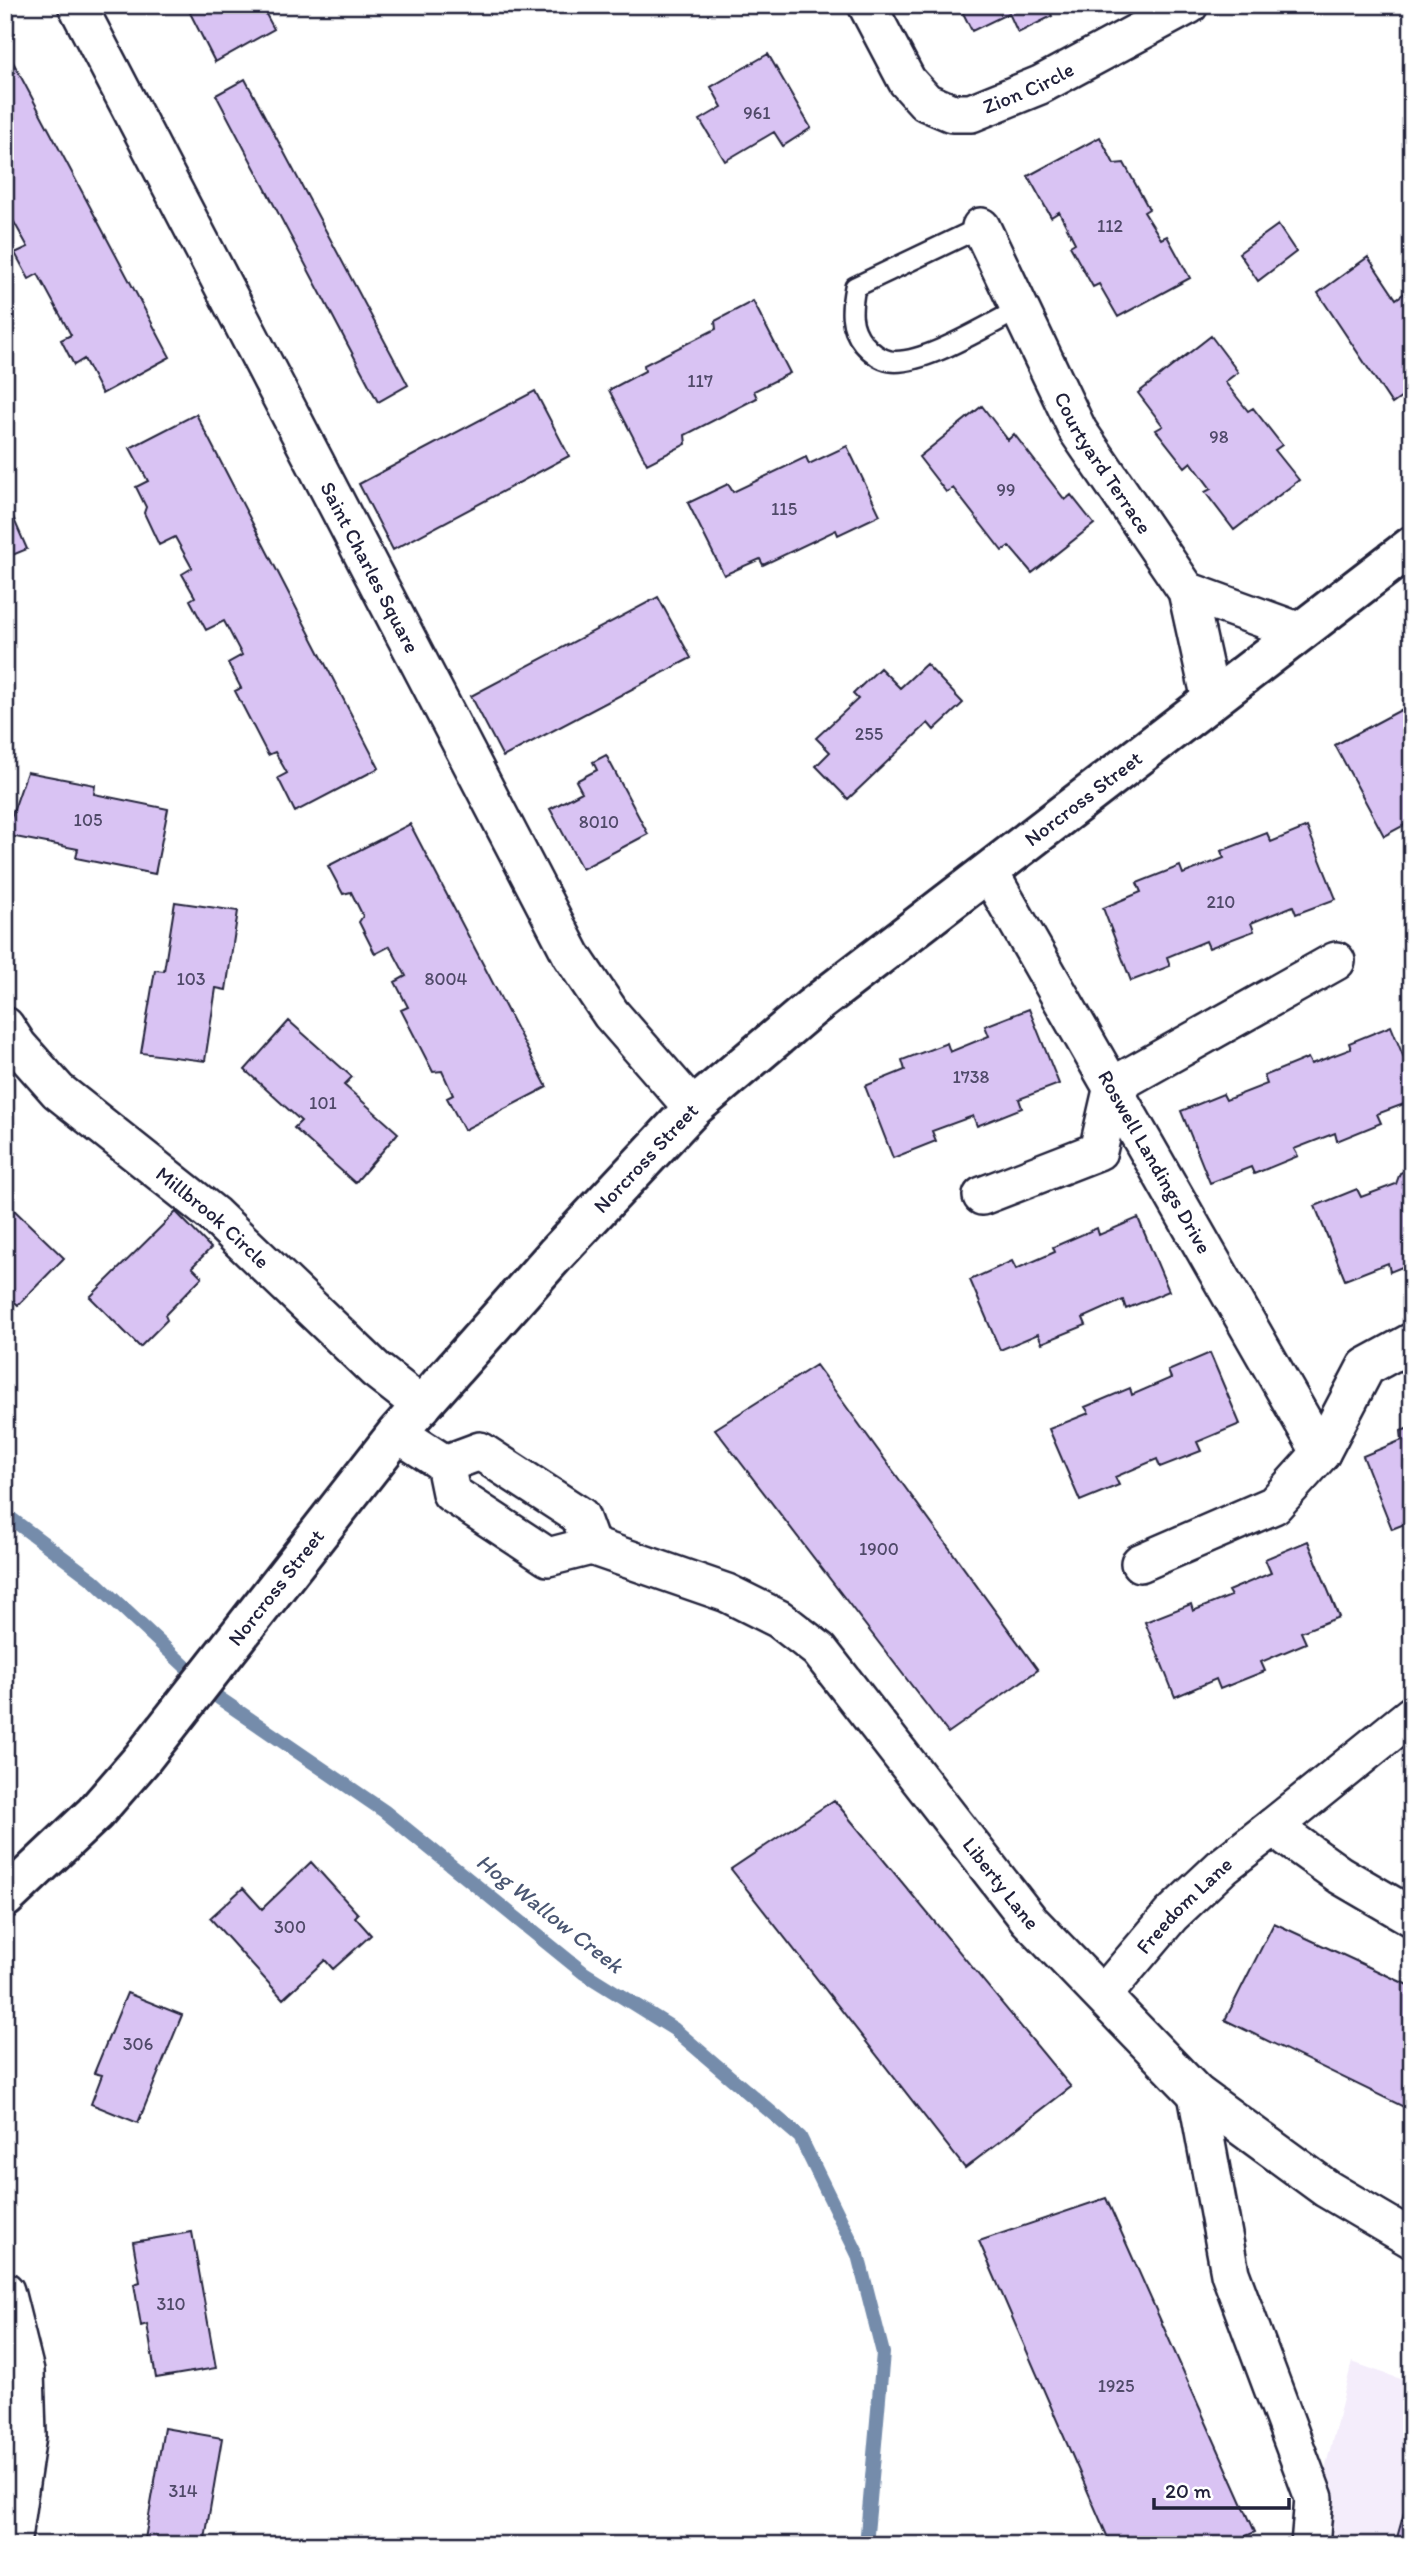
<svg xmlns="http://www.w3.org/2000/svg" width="1417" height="2550" viewBox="0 0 1417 2550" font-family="Itim,sans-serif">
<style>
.built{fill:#f4edfb}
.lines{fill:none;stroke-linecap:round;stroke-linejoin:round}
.stream{stroke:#758cab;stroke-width:14}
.building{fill:#d9c3f3;stroke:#22223b;stroke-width:2}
.lane-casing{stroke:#22223b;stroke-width:24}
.street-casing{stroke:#22223b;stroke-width:42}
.secondary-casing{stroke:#22223b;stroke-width:44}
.lane{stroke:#fff;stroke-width:19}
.street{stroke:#fff;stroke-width:37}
.secondary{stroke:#fff;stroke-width:38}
.labels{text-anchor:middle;stroke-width:5;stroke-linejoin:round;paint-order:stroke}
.number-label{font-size:18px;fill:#504a69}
.street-label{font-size:21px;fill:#22223b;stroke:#fff}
.water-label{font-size:23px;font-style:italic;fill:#4b5773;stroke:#fff}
</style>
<rect width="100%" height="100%" fill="#fff"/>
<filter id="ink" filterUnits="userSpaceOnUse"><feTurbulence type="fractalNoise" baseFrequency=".0143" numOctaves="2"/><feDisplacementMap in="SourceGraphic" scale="14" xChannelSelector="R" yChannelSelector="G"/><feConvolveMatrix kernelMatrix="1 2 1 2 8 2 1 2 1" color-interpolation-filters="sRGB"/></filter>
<g filter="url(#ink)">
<path class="built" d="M 1352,2362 L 1412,2383 L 1412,2545 L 1306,2545 Z"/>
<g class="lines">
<path class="stream" d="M 5,1514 L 93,1580 L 219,1698 L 384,1811 L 584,1973 L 674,2029 L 800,2137 L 858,2255 L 883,2353 L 866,2545"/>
</g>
<path class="building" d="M 186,5 L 261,5 L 274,29 L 215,62 Z
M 963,5 L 1047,5 L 1052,16 L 1018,33 L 1009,13 L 972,31 L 960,7 Z
M 5,47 L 170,357 L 102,394 L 84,359 L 74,365 L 61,340 L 71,335 L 38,274 L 29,279 L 15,253 L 28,247 L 5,206 Z
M 768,54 L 811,128 L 783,146 L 774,132 L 725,161 L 700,120 L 722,107 L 711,87 Z
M 245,79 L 408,385 L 378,402 L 216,95 Z
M 1100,137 L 1114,164 L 1124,163 L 1149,209 L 1144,212 L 1161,239 L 1167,236 L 1190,278 L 1118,317 L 1099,284 L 1093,287 L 1070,246 L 1075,243 L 1059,212 L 1051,217 L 1028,176 Z
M 1278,225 L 1296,252 L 1258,281 L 1239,253 Z
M 1368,257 L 1396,299 L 1412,288 L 1412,398 L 1408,393 L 1392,404 L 1318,293 Z
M 753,301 L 790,373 L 754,391 L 757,398 L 685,435 L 686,444 L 647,464 L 609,390 L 645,371 L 644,365 L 716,329 L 715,321 Z
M 1211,336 L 1238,372 L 1225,382 L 1248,411 L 1253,408 L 1282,445 L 1275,450 L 1299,480 L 1234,530 L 1205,492 L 1211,489 L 1191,462 L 1185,467 L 1156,430 L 1163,426 L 1138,393 Z
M 535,391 L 569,456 L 393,550 L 359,484 Z
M 982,406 L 1008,440 L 1014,434 L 1065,500 L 1071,495 L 1094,524 L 1032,573 L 1009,546 L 1002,551 L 953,488 L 946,492 L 919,457 Z
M 196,414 L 379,768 L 295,812 L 278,778 L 287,773 L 275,752 L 268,755 L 235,691 L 241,688 L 228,663 L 242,655 L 224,621 L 206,630 L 190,600 L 195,597 L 182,574 L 192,568 L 175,537 L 159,545 L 144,513 L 146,507 L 136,487 L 148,481 L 130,448 Z
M 847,446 L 880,515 L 838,535 L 836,530 L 763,565 L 760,559 L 724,575 L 688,503 L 728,484 L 733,492 L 806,457 L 809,464 Z
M 5,499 L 27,549 L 5,558 Z
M 658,597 L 691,658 L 503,757 L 471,696 Z
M 926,664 L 963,703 L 934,730 L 928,723 L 848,799 L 816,766 L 830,752 L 816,738 L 858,699 L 853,694 L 880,668 L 900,688 Z
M 1412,704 L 1412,821 L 1384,836 L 1335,745 Z
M 606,755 L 648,834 L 582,869 L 550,809 L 582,792 L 576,781 L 597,770 L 593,762 Z
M 27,772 L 95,785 L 94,794 L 168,809 L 155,874 L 76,858 L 78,849 L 5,835 Z
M 410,824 L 547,1087 L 464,1130 L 447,1098 L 453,1095 L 442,1071 L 433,1072 L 401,1010 L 408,1007 L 395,982 L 406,976 L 390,946 L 375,954 L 359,922 L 363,916 L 351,892 L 343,894 L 328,866 Z
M 1307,827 L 1336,899 L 1296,914 L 1293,906 L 1251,923 L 1254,931 L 1209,948 L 1206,941 L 1167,957 L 1170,966 L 1131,981 L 1103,908 L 1141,892 L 1137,883 L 1180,866 L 1183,874 L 1224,858 L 1221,851 L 1267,833 L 1271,842 Z
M 175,902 L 238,911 L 226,990 L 216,988 L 205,1061 L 141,1053 L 155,970 L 164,971 Z
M 1412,937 L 1412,962 L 1403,941 Z
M 1029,1009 L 1059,1084 L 1019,1099 L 1022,1108 L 977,1126 L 973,1116 L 932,1131 L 936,1141 L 893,1158 L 865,1086 L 905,1070 L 902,1060 L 947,1043 L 950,1052 L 989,1036 L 985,1026 Z
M 289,1021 L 352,1077 L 344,1085 L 398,1133 L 355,1183 L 294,1128 L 301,1121 L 245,1070 Z
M 1391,1026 L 1412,1078 L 1412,1101 L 1377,1114 L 1381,1123 L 1337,1141 L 1335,1133 L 1294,1149 L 1298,1156 L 1254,1174 L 1251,1167 L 1210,1183 L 1181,1111 L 1223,1094 L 1226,1100 L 1267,1084 L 1264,1076 L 1308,1058 L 1311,1064 L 1351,1049 L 1349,1043 Z
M 1412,1168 L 1412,1263 L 1390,1272 L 1388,1263 L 1345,1280 L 1315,1206 L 1357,1189 L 1361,1197 L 1396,1184 L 1400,1173 Z
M 11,1207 L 64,1258 L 18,1305 L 5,1293 L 5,1211 L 7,1212 Z
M 176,1212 L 211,1248 L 192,1267 L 202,1277 L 165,1315 L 167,1320 L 140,1347 L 90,1297 Z
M 1138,1218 L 1169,1291 L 1126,1309 L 1123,1300 L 1083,1318 L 1086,1325 L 1042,1343 L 1038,1334 L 1000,1350 L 970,1280 L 1012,1261 L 1016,1269 L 1055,1252 L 1053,1247 L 1097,1228 L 1099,1235 Z
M 1210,1353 L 1240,1424 L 1197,1442 L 1201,1451 L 1160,1467 L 1157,1459 L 1115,1477 L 1119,1485 L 1080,1501 L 1049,1429 L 1089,1413 L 1085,1407 L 1130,1388 L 1132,1395 L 1171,1378 L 1168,1371 Z
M 816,1365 L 1038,1670 L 948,1733 L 715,1429 Z
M 1412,1427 L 1412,1521 L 1392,1529 L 1363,1456 L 1402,1440 L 1401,1431 Z
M 1308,1541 L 1339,1617 L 1301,1632 L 1306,1643 L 1261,1662 L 1265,1671 L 1220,1689 L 1216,1679 L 1175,1697 L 1145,1622 L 1191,1604 L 1193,1611 L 1231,1596 L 1228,1591 L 1271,1573 L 1265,1559 Z
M 834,1800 L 1071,2087 L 965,2168 L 731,1869 Z
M 311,1862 L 358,1914 L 355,1917 L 371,1935 L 333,1969 L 325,1960 L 283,1999 L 210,1918 L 243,1888 L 262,1909 Z
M 1274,1923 L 1412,1987 L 1412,2111 L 1225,2020 Z
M 127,1993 L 182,2015 L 138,2123 L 91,2104 L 102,2075 L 94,2073 Z
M 1106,2198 L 1255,2532 L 1227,2545 L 1111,2545 L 979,2241 Z
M 192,2232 L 216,2368 L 156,2378 L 147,2324 L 141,2326 L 134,2284 L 140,2282 L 133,2242 Z
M 164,2428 L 222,2438 L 204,2545 L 144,2545 Z
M 1405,2509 L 1412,2511 L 1412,2545 L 1395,2545 Z"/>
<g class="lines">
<g class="lane-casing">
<path id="lane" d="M 981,227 L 855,287 C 851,308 849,326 863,343 C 870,351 879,359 890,361 C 923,366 989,324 1020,309"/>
</g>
<g class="street-casing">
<g id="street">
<path id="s1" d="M 77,5 L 572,956 L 611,1014 L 693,1108"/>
<path id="s2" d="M 867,5 L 907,81 L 926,102 L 952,113 L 971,113 L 1040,85 L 1189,5"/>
<path id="s3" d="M 981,227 L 1078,431 L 1187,591 L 1211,700"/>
<path d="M 1187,591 L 1300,632"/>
<path id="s4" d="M 989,872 L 1321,1453"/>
<path id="s5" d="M 5,1026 L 18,1046 L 58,1091 L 214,1215 L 376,1370 L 422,1406"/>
<path d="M 982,1196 L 1098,1151 L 1113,1086 L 1336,961"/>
<path id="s6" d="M 397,1433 L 445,1464 L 451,1493 L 548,1557 L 591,1546 L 727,1593 L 779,1619 L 819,1650 L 1029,1920 L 1197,2094 L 1327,2189 L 1412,2239"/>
<path d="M 445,1464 L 480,1451 L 580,1516 L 591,1546"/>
<path d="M 1140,1563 L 1274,1505 L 1321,1453 L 1366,1367 L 1412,1342"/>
<path d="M 1273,1827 L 1412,1715"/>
<path id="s7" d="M 1103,1995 L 1171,1915 L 1223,1866 L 1273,1827 L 1340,1875 L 1412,1917"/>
<path d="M 1197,2094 L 1230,2273 L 1314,2498 L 1310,2545"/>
<path d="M 5,2291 L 25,2371 L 27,2435 L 11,2545"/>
</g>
</g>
<g class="secondary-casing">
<g id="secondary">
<path id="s8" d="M 5,1898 L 95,1813 L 142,1759 L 397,1433 L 555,1255 L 693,1108 L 811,1008 L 1412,546"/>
</g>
</g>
<use href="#lane" class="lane"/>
<use href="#street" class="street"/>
<use href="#secondary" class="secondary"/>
</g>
</g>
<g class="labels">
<g class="number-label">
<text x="757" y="119">961</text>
<text x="1110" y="232">112</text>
<text x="700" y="387">117</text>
<text x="1219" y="443">98</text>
<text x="1006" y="496">99</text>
<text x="784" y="515">115</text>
<text x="869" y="740">255</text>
<text x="88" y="826">105</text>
<text x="599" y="828">8010</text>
<text x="1221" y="908">210</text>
<text x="191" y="985">103</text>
<text x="446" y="985">8004</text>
<text x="971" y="1083">1738</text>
<text x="323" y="1109">101</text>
<text x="879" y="1555">1900</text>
<text x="290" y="1933">300</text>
<text x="138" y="2050">306</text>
<text x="171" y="2310">310</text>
<text x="1116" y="2392">1925</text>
<text x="183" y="2497">314</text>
</g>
<g class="street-label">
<text dy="7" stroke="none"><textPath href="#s2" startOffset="224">Zion Circle</textPath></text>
<text dy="7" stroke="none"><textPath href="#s3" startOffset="266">Courtyard Terrace</textPath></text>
<text dy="7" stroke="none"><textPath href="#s1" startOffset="634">Saint Charles Square</textPath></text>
<text dy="7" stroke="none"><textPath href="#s8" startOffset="1547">Norcross Street</textPath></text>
<text dy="7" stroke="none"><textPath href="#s8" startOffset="980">Norcross Street</textPath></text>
<text dy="7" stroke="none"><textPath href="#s4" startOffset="334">Roswell Landings Drive</textPath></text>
<text dy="7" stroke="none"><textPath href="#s5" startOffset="284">Millbrook Circle</textPath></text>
<text dy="7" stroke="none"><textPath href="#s8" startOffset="413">Norcross Street</textPath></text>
<text dy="7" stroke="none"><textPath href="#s6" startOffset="796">Liberty Lane</textPath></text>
<text dy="7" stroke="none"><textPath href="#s7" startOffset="121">Freedom Lane</textPath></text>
</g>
<g class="water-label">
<text transform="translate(550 1913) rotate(38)" y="8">Hog Wallow Creek</text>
</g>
</g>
<rect width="1417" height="2550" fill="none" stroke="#fff" stroke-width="28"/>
<rect x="14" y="14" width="1389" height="2522" fill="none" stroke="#22223b" stroke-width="2.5" filter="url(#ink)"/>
<path d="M1154 2498v10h135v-10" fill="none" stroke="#22223b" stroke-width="3.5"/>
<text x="1165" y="2498" font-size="21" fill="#22223b" stroke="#ffffff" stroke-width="5" paint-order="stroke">20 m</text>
</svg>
